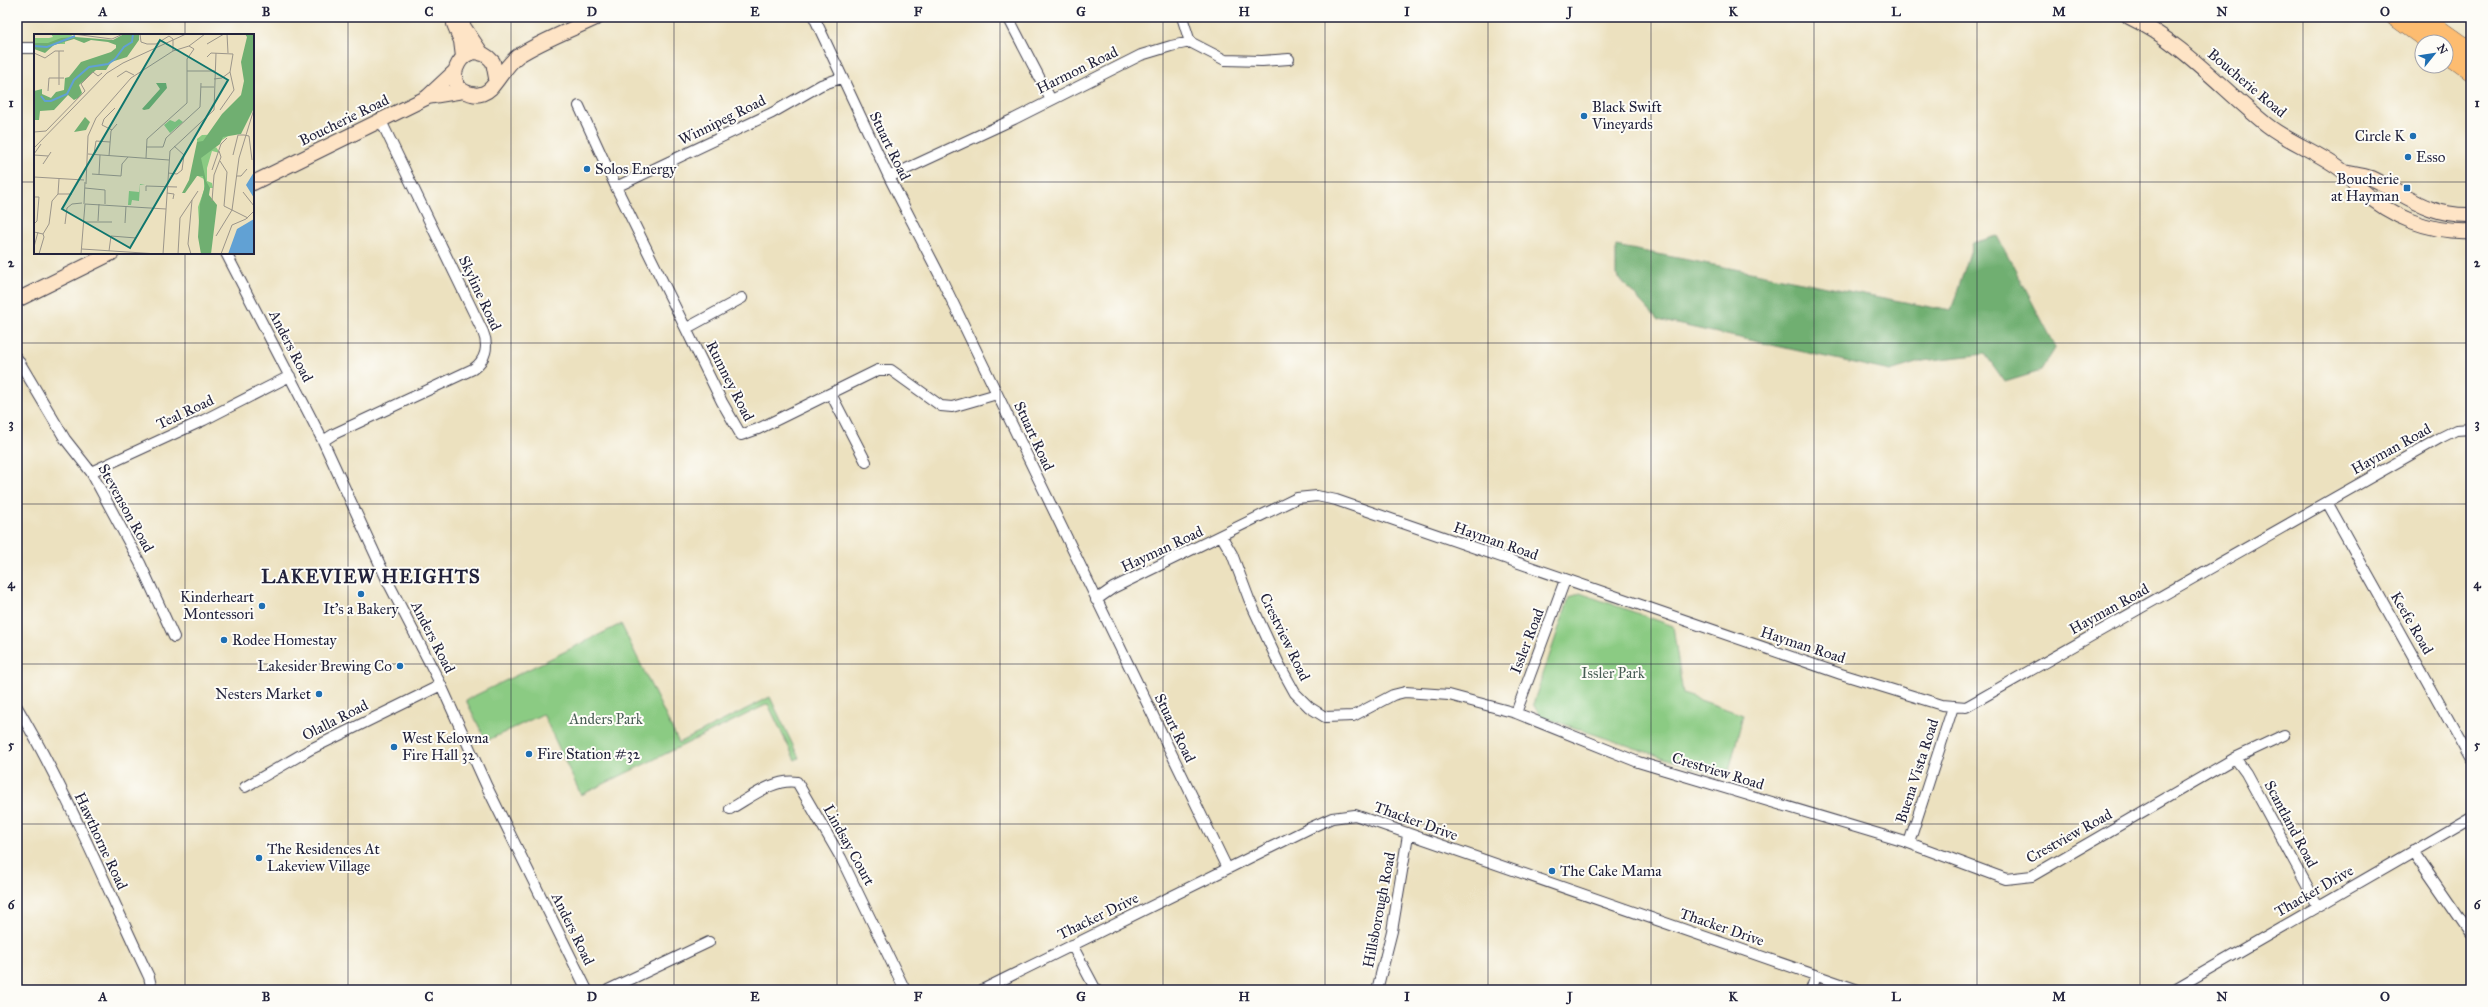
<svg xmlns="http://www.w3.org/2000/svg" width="2488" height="1007" viewBox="0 0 2488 1007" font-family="'IM FELL Great Primer',serif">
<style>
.green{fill:#8bcb83;stroke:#56765f}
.forest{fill:#70af71;stroke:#496856}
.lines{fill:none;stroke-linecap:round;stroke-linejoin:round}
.minor-casing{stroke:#403f4f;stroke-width:12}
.secondary-casing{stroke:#403f4f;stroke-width:16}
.trunk-casing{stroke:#403f4f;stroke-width:18}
.minor{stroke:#fff;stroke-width:10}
.secondary{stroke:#fee4c6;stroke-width:14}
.trunk{stroke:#fdbc70;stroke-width:17}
.grid{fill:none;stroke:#22223b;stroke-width:1;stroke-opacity:0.55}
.poi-dot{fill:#1f6fb2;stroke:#fdfcf7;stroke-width:1.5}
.labels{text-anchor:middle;stroke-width:4;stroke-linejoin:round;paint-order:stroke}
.street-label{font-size:15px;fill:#22223b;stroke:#fdfcf7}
.poi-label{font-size:15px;fill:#22223b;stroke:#fdfcf7;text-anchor:start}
.park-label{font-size:15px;fill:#475d54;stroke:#fdfcf7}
.district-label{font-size:19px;font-weight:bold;letter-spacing:1px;fill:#22223b;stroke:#fdfcf7}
.inset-river{fill:none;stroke:#61a1d4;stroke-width:2}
.inset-road{fill:none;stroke:#9b958a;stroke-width:1}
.view{fill:#0f766e;fill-opacity:0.15;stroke:#0f766e;stroke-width:2}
.inset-edge{fill:none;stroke:#22223b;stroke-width:2}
.neatline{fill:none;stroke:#22223b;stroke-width:1.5}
.grid-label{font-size:13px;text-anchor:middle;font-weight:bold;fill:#22223b}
</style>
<rect width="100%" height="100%" fill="#fdfcf7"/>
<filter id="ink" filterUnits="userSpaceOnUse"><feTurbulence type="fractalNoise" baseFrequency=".025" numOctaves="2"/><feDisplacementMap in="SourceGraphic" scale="8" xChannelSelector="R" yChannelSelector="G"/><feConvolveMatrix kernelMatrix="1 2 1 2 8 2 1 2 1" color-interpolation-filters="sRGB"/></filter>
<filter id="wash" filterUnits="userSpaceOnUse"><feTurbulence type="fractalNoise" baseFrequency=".012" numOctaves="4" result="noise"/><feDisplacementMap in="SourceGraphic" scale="16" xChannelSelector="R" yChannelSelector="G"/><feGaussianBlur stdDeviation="0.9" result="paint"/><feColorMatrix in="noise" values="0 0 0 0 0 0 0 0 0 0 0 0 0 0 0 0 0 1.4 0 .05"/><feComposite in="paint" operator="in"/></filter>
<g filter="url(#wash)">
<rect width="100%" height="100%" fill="#ece1bf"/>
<path class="green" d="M 1580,593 L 1673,626 L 1683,694 L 1743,715 L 1727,779 L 1540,716 L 1533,704 L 1569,598 Z
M 621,624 L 679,743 L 770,697 L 799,758 L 795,760 L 768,704 L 581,795 L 543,714 L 486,741 L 466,700 Z"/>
<path class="forest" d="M 1997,236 L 2056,347 L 2041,371 L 2005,382 L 1985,354 L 1923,361 L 1890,371 L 1658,320 L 1616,275 L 1616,246 L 1951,311 L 1973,243 Z"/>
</g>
<g filter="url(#ink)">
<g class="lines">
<g class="minor-casing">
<path id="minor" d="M 814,17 L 889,177 L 939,274 L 1227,868
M 1008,17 L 1051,100
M 1182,17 L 1190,42
M 17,48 L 35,48
M 579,106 L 616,187 L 722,402 L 741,435 L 758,429 L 878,370 L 891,370 L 941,406 L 952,407 L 997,394
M 889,177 L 1014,119 L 1141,55 L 1171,46 L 1190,42 L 1225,60 L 1262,61 L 1289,59
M 616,187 L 772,113 L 821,85 L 841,78
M 226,253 L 323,441 L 388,582 L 441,685 L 487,787 L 587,990
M 687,328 L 742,298
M 17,358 L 65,439 L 91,472 L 140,563 L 174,637
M 831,394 L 866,462
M 323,441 L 334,434 L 473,369 C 486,360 489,346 483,332 L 381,121
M 91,472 L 204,420 L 290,376
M 2327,502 L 2471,760
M 1222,537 L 1232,554 L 1249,599 L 1279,664 L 1295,693 L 1309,707 L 1325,717 L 1353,716 L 1393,695 L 1405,692 L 1449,695 L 1516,713 L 1638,762 L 1909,843 L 2006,879 L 2032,876 L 2235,758 L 2284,735
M 1096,600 L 1113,588 L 1297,498 L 1317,496 L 1336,500 L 1841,674 L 1942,705 L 1966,707 L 2440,438 L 2456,430 L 2471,429
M 17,707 C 68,793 106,887 149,977 L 152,990
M 1516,713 L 1565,580
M 2235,758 L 2246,773 L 2318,906
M 245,787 L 311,749 L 441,685
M 730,809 C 750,798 774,778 797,782 L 841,858 L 905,990
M 1909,843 L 1953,707
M 2413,851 L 2471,935
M 1072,945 L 1096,990
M 608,990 L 709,942
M 982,990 L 1312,827 L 1332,818 L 1355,815 L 1858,990
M 1377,990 L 1392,931 L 1408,835
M 1811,990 L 1816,976
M 2173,990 L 2471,818"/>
</g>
<g class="secondary-casing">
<path id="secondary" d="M 457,17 L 482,54
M 2129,17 C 2182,42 2222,89 2267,125 C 2290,143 2321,153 2344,172 C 2350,177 2355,184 2361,190 C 2391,217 2430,233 2471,231
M 454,24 L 461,41 L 463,57
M 496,78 L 493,62 C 466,30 435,87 472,94 C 479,96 486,93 491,88 C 500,78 507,64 518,56 C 541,41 573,29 598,17
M 427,97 L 463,91
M 2344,172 C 2353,174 2363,175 2371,178 C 2407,195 2427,216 2471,215
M 253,183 L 426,98 L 455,71
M 17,300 L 112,253"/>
</g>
<g class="trunk-casing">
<path id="trunk" d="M 2394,17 L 2429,42
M 2423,17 L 2471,51
M 2446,54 L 2471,72"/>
</g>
<use href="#minor" class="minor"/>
<use href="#secondary" class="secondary"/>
<use href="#trunk" class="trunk"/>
</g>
</g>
<path class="grid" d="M 185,17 L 185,35M 348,17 L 348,990M 511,17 L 511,990M 674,17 L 674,990M 837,17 L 837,990M 1000,17 L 1000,990M 1163,17 L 1163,990M 1325,17 L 1325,990M 1488,17 L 1488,990M 1651,17 L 1651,990M 1814,17 L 1814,990M 1977,17 L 1977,990M 2140,17 L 2140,990M 2303,17 L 2303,990M 17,182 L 35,182M 253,182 L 2471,182M 185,253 L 185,990M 17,343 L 2471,343M 17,504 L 2471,504M 17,664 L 2471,664M 17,824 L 2471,824"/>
<g class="poi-dot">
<circle cx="1584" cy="116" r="4"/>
<circle cx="2413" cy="136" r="4"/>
<circle cx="2408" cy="157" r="4"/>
<circle cx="587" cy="169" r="4"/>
<rect x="2403" y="184" width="8" height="8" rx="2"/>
<circle cx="361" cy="594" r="4"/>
<circle cx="262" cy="606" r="4"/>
<circle cx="224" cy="640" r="4"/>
<circle cx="400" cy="666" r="4"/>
<circle cx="319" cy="694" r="4"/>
<circle cx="394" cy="747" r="4"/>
<circle cx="529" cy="754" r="4"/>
<circle cx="259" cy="858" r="4"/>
<circle cx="1552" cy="871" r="4"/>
</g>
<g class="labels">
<g class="street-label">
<text transform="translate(1077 70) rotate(-26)" y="5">Harmon Road</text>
<text transform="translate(2247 83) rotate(40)" y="5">Boucherie Road</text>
<text transform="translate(344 120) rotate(-26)" y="5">Boucherie Road</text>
<text transform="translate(722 120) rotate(-26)" y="5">Winnipeg Road</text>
<text transform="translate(890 146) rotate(64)" y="5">Stuart Road</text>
<text transform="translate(480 293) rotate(65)" y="5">Skyline Road</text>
<text transform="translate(291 346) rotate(63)" y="5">Anders Road</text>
<text transform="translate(730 381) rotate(63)" y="5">Rumney Road</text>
<text transform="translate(185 412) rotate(-25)" y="5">Teal Road</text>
<text transform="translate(1034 436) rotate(65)" y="5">Stuart Road</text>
<text transform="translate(2391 449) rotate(-29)" y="5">Hayman Road</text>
<text transform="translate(126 508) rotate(61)" y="5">Stevenson Road</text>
<text transform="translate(1496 541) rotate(19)" y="5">Hayman Road</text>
<text transform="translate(1162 549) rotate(-25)" y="5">Hayman Road</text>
<text transform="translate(2109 609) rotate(-29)" y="5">Hayman Road</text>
<text transform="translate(2412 623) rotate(60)" y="5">Keefe Road</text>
<text transform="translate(433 637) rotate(63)" y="5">Anders Road</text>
<text transform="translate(1285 637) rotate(64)" y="5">Crestview Road</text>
<text transform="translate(1527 641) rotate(-69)" y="5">Issler Road</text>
<text transform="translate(1803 645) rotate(18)" y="5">Hayman Road</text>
<text transform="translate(335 720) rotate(-27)" y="5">Olalla Road</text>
<text transform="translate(1175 728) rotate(64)" y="5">Stuart Road</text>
<text transform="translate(1718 771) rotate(17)" y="5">Crestview Road</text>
<text transform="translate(1917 771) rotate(-72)" y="5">Buena Vista Road</text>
<text transform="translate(1416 821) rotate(20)" y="5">Thacker Drive</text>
<text transform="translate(2291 824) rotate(62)" y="5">Scantland Road</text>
<text transform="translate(2069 836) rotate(-29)" y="5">Crestview Road</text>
<text transform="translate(101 841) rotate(65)" y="5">Hawthorne Road</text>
<text transform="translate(849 845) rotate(61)" y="5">Lindsay Court</text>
<text transform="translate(2314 891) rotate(-30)" y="5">Thacker Drive</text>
<text transform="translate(1379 910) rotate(-79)" y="5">Hillsborough Road</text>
<text transform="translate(1098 916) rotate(-26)" y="5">Thacker Drive</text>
<text transform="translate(1722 927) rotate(19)" y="5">Thacker Drive</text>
<text transform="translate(573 929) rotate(64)" y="5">Anders Road</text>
</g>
<g class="poi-label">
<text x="1592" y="112">Black Swift<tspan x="1592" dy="17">Vineyards</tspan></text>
<text x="2405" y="141" text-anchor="end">Circle K</text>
<text x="2416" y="162">Esso</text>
<text x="595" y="174">Solos Energy</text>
<text x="2399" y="184" text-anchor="end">Boucherie<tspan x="2399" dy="17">at Hayman</tspan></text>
<text x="254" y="602" text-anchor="end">Kinderheart<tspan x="254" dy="17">Montessori</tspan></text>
<text x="361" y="614" text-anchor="middle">It's a Bakery</text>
<text x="232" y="645">Rodee Homestay</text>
<text x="392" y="671" text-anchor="end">Lakesider Brewing Co</text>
<text x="311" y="699" text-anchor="end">Nesters Market</text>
<text x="402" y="743">West Kelowna<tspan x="402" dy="17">Fire Hall 32</tspan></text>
<text x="537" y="759">Fire Station #32</text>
<text x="267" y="854">The Residences At<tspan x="267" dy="17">Lakeview Village</tspan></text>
<text x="1560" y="876">The Cake Mama</text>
</g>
<g class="park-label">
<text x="1613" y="678">Issler Park</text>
<text x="606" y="724">Anders Park</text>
</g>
<g class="district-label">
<text x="371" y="583">LAKEVIEW HEIGHTS</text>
</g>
</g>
<g transform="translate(34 34)">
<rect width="220" height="220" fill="#ece1bf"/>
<path d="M 17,0 L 37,0 L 38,2 L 31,5 L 31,10 L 0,10 L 0,4 L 15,4 L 19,3 ZM 145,85 L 149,88 L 136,99 L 130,91 L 136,86 L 141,88 ZM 197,100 L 179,112 L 178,115 L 182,113 L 186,119 L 178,117 L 173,134 L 173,147 L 178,149 L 179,154 L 176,154 L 171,168 L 170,189 L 165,189 L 164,173 L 170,156 L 170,145 L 164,142 L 163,105 L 168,101 ZM 106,150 L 111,151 L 106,151 L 105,167 L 98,166 L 97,171 L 94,171 L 95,157 L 105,158 Z" fill="#8bcb83"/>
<path d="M 90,0 L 105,0 L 105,6 L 93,23 L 77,28 L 72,36 L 62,36 L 45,51 L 48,59 L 44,64 L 40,66 L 34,61 L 20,76 L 6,77 L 5,86 L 0,86 L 0,57 L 8,55 L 8,60 L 17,64 L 22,58 L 30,56 L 31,44 L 35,43 L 47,28 L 77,18 L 82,14 L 82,11 L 74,8 L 57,6 L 50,9 L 40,5 L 20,11 L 11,19 L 0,15 L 0,9 L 14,9 L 27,4 L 41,3 L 79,6 ZM 211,0 L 220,0 L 220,74 L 207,100 L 189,103 L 186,110 L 167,124 L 172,147 L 176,154 L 175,161 L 183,171 L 177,220 L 167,220 L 164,203 L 166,170 L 171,152 L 169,142 L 163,142 L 151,159 L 148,159 L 155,146 L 163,108 L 169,107 L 188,80 L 207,61 L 210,47 L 207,28 L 213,3 ZM 122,49 L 132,49 L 133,54 L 115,75 L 110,76 L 108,75 L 126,55 ZM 51,83 L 56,88 L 52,96 L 40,98 Z" fill="#70af71"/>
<path d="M 220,138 L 220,164 L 212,151 ZM 220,185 L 220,220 L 194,220 L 203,195 Z" fill="#61a1d4"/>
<path class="inset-river" d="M 0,12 L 13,13 L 41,2M 7,62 L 11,67 L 17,67 L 33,60 L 40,46 L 55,33 L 74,30 L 81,25 L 90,13 L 98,8 L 99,0"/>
<path class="inset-road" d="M 39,0 L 78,5 L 89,0M 106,0 L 107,8 L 113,10 L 122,10 L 135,2 L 139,5M 193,0 L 194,19M 173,10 L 190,0M 25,17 L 25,51M 139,17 L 155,12 L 171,0M 0,19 L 11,24 L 21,17 L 30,17M 173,23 L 177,19 L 199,20 L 196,38 L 200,56 L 186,76M 153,37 L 181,37M 83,43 L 92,37 L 100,41M 180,45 L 188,44 L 196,38M 167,53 L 180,53M 14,57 L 15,44 L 30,44M 78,96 L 68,91 L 70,85 L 81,74M 0,98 L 12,97 L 51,57 L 47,50 L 59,38 L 64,42 L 68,39M 112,113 L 129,113 L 132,104 L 166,73 L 167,49M 0,114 L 73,39 L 89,29 L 152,0M 0,120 L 7,110M 54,120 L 135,126M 60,120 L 62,107 L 76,108M 0,121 L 14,122M 199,121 L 204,101 L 210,101 L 215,102 L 218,126M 75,122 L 77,97 L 83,90M 112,124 L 113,105 L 153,69 L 153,25 L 160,15 L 155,12M 186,127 L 193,138 L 190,172 L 214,184M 9,130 L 17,118M 178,136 L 187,110 L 193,104M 134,139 L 143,140 L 148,136 L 150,121 L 140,112M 58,140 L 87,142 L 88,130 L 94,123M 65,140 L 66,121M 203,142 L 207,142 L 213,135M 0,143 L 50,146M 52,150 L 54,102 L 62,84 L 97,44 L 139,17 L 139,5M 51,154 L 71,156 L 71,170M 112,157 L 112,152 L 143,153M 209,158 L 220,172M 133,159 L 140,160 L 139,165M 24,160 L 38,160M 0,163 L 5,163 L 3,187 L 0,190M 178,167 L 180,141 L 187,123 L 185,117M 50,170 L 51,148M 51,170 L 132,175M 64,187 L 65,170M 49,188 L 78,188M 91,189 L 92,172M 31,190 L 33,174 L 38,170 L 48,169M 0,198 L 9,200 L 10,203 L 5,220M 9,200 L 15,190 L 18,167 L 24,160 L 25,145M 182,202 L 198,176 L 205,124 L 220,75M 0,213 L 4,198M 48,215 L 124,220M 75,217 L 77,202 L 102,204M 47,220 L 51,170M 129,220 L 136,117 L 180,76 L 182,19M 144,220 L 146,184 L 164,157M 157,220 L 154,210 L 158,166M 187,220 L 198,191 L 212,185 L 220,177"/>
<path class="view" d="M 126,6 L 194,46 L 96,214 L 28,175 Z"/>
<rect width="220" height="220" class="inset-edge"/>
</g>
<rect width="2488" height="1007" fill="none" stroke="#fdfcf7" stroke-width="44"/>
<g transform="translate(2434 54) rotate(60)"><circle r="19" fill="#fdfcf7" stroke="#a5a5ac"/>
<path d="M0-3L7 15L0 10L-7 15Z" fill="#1f6fb2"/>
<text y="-6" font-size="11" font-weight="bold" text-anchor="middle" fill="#22223b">N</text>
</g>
<rect x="22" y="22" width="2444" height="963" class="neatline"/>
<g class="grid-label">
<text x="103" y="16">A</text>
<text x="266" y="16">B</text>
<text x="429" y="16">C</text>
<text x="592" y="16">D</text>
<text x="755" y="16">E</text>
<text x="918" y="16">F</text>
<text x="1081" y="16">G</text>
<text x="1244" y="16">H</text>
<text x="1407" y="16">I</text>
<text x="1570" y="16">J</text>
<text x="1733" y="16">K</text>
<text x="1896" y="16">L</text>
<text x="2059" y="16">M</text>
<text x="2222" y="16">N</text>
<text x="2385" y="16">O</text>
<text x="11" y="107">1</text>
<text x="2477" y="107">1</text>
<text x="11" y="267">2</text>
<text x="2477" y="267">2</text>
<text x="11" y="428">3</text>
<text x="2477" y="428">3</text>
<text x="11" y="588">4</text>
<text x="2477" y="588">4</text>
<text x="11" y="749">5</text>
<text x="2477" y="749">5</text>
<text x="11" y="909">6</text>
<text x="2477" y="909">6</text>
<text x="103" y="1001">A</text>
<text x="266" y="1001">B</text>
<text x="429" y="1001">C</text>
<text x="592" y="1001">D</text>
<text x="755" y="1001">E</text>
<text x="918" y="1001">F</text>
<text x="1081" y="1001">G</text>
<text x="1244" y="1001">H</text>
<text x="1407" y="1001">I</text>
<text x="1570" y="1001">J</text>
<text x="1733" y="1001">K</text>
<text x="1896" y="1001">L</text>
<text x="2059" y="1001">M</text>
<text x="2222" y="1001">N</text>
<text x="2385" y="1001">O</text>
</g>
</svg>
